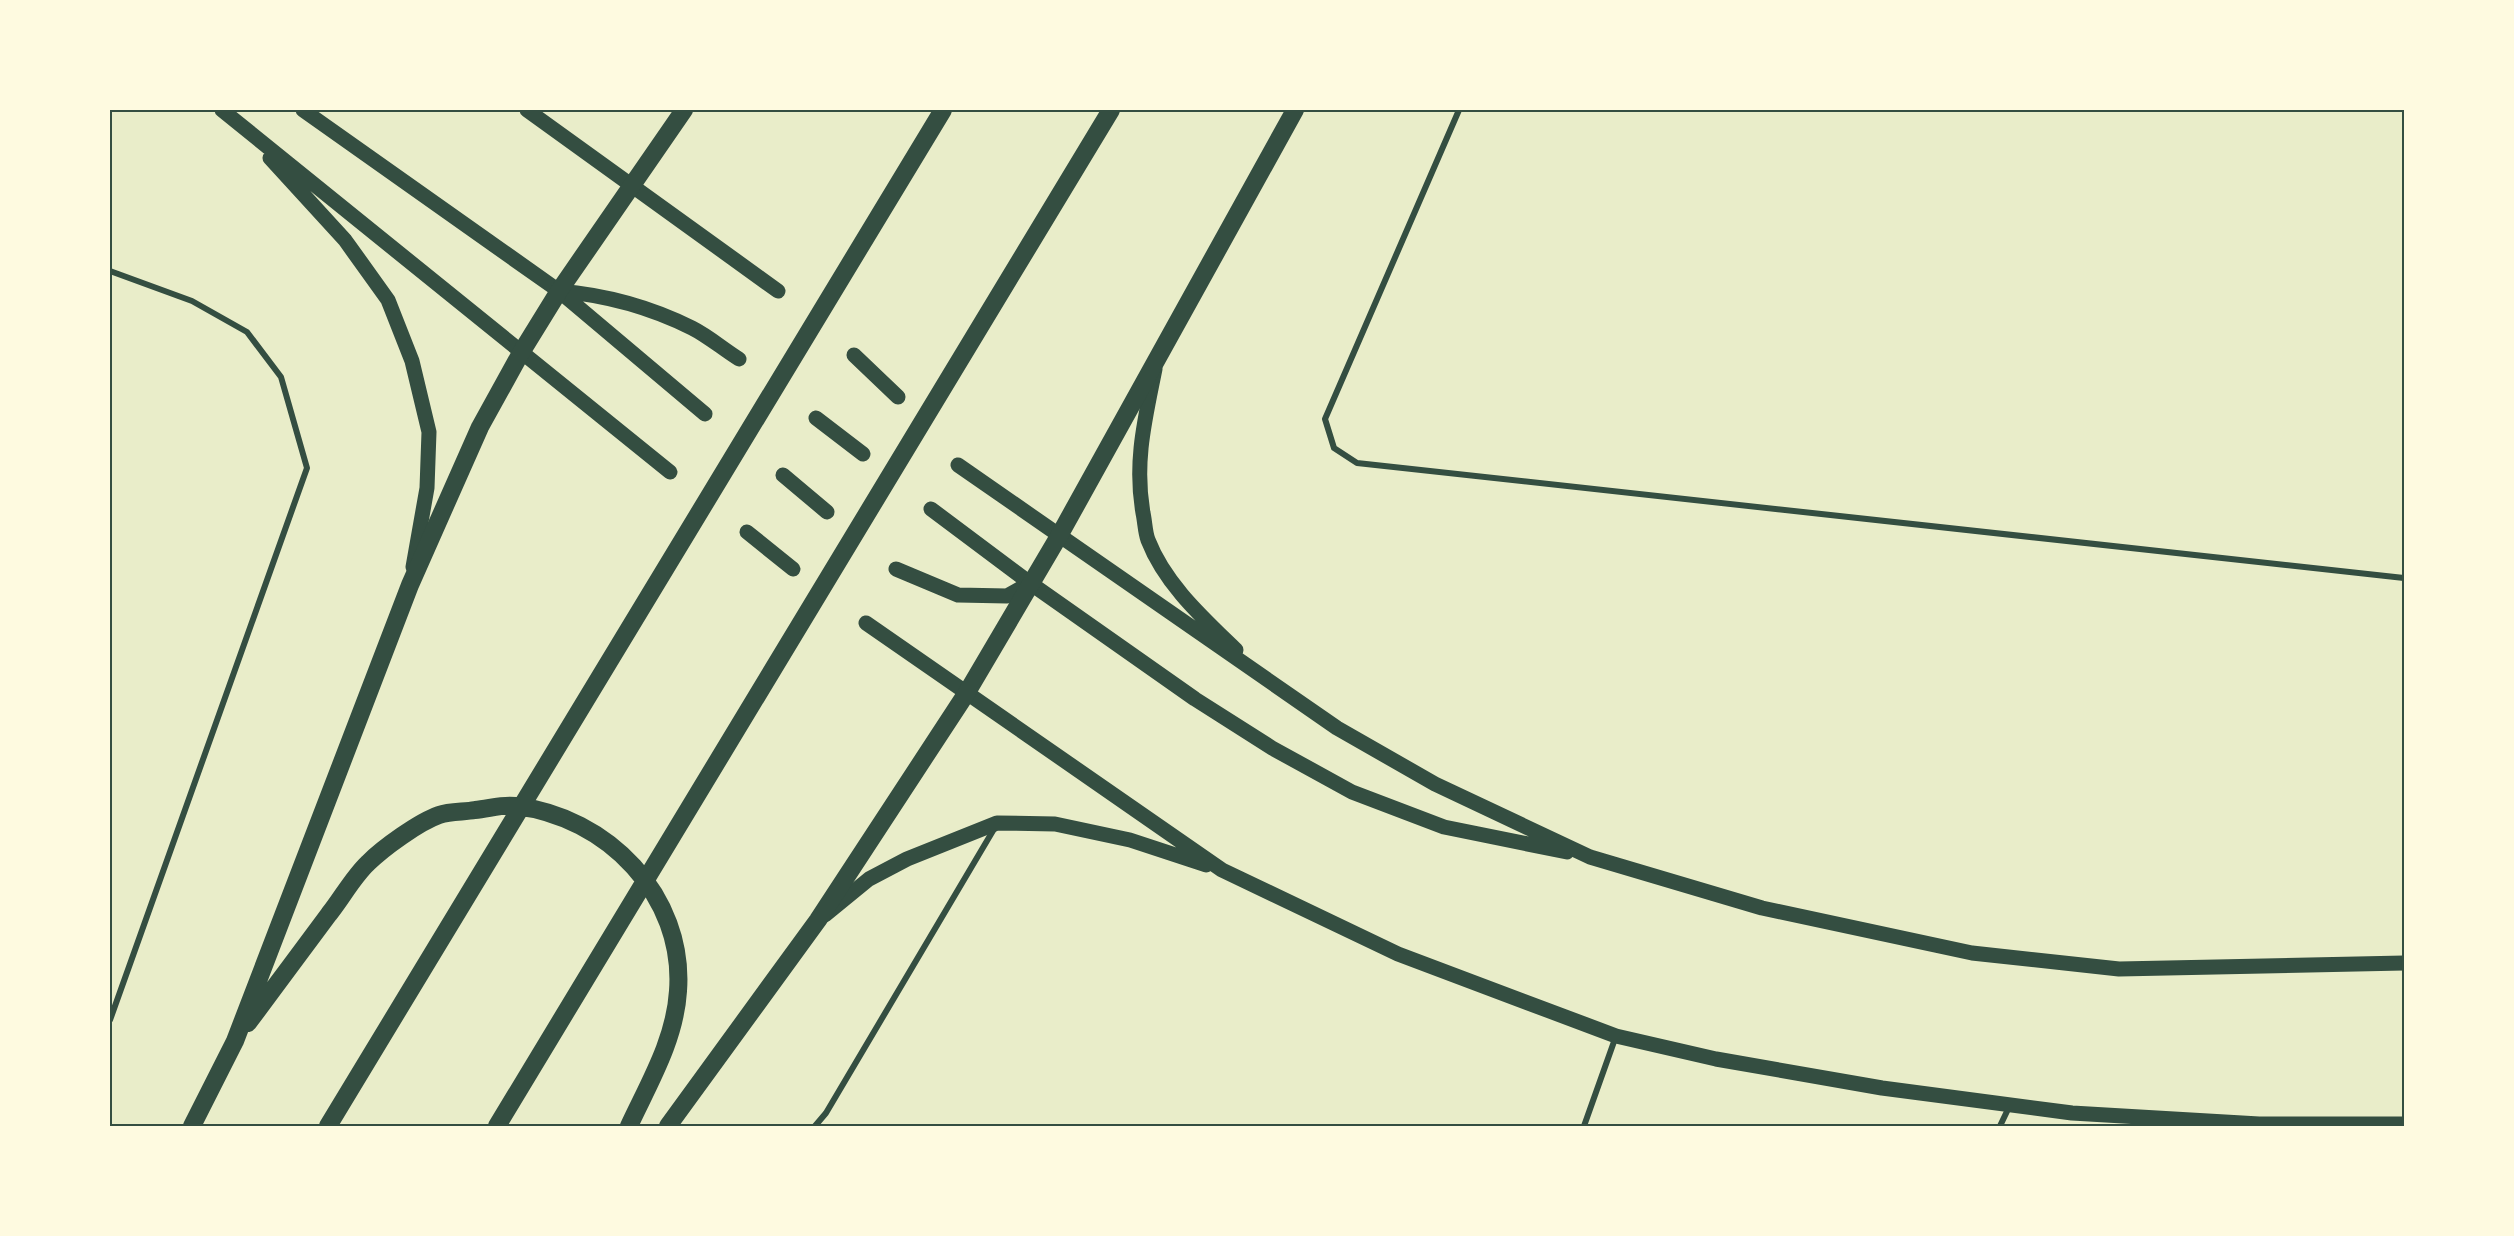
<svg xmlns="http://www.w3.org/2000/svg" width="2514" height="1236" viewBox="0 0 2514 1236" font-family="'IBM Plex Sans',sans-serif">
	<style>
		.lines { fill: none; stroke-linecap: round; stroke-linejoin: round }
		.minor { stroke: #344e41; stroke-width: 6 }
		.primary { stroke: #344e41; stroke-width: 15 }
		.motorway { stroke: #344e41; stroke-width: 18 }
		.neatline { fill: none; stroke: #344e41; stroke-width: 2 }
	</style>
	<rect width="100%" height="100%" fill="#e9edc9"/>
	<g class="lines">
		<path class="minor" d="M 1459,110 L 1325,419 L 1334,448 L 1357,463 L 2404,578
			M 110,271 L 192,301 L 247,332 L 281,377 L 307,468 L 110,1020
			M 815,1126 L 826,1113 L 994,829
			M 1584,1126 L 1616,1036
			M 2000,1126 L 2010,1105"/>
		<path class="primary" d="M 222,110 L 670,472
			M 303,110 L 559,291 L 705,414
			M 527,110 L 778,291
			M 270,158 L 345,240 L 388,300 L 412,361 L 429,432 L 427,488 L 413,567
			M 559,291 C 606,295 650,307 692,328 C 708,336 723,349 739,359
			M 854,355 L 898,397
			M 1155,369 C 1145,419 1134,462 1143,513 C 1145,522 1145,532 1148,540 C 1165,584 1203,618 1236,650
			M 816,418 L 863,454
			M 958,465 L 1337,728 L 1435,784 L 1590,857 L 1762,908 L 1972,953 L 2119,969 L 2404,963
			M 783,475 L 827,512
			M 931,509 L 1030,583 L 1195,699 L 1272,748 L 1352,792 L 1444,827 L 1567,852
			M 747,532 L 793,569
			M 896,569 L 958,595 L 1007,596 L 1030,583
			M 866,623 L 1222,870 L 1398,954 L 1616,1036 L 1716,1059 L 1882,1088 L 2072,1113 L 2259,1124 L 2404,1124
			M 825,915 L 869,879 L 907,859 L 997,823 L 1055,824 L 1130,840 L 1206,865"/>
		<path class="motorway" d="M 248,1023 C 275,987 302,950 329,914 C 342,898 353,877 368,863 C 383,848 419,822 439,815 C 450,811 464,812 475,810 C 488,809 503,804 515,806 C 607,816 685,896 678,991 C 675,1040 649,1083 629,1126
			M 192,1126 L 235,1041 L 410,585 L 480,427 L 522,351 L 559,291 L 684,110
			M 328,1126 L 943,110
			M 497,1126 L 1111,110
			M 668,1126 L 818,920 L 966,694 L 1059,536 L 1295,110"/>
	</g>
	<rect width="2514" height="1236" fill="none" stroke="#fefae0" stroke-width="222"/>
	<rect x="111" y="111" width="2292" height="1014" class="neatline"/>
</svg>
